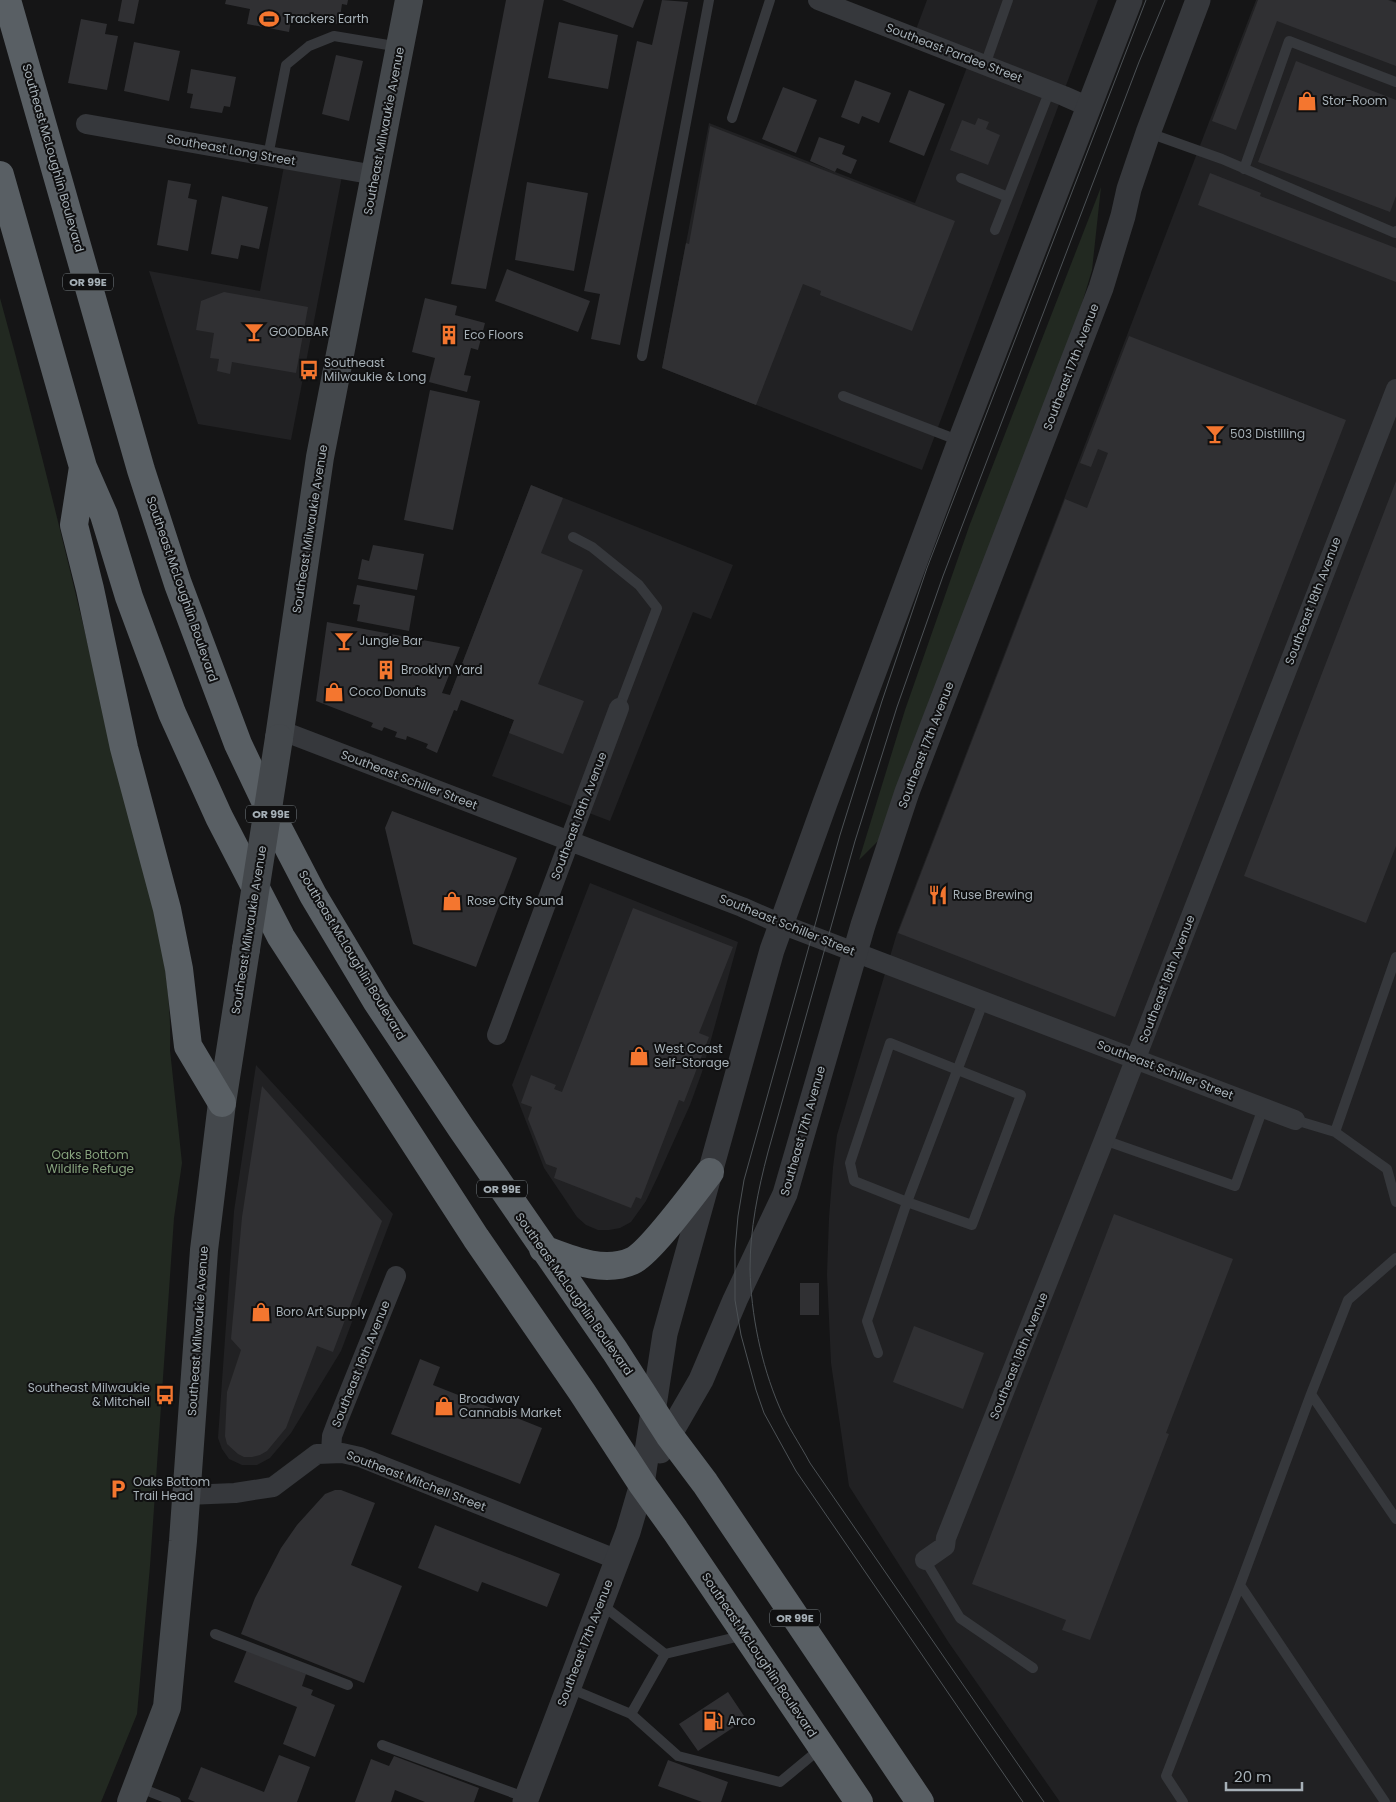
<svg xmlns="http://www.w3.org/2000/svg" width="1396" height="1802" viewBox="0 0 1396 1802" font-family="Poppins,sans-serif">
	<style>
		.built { fill: #212123 }
		.green { fill: #222921 }
		.building { fill: #303033 }
		.lines { fill: none; stroke-linecap: round; stroke-linejoin: round }
		.service { stroke: #36383c; stroke-width: 10 }
		.minor { stroke: #36383c; stroke-width: 20 }
		.tertiary { stroke: #36383c; stroke-width: 25 }
		.secondary { stroke: #44484c; stroke-width: 28 }
		.trunk { stroke: #595f64; stroke-width: 28 }
		.tram { stroke: #4c5155; stroke-width: 1 }
		.secondary-bridge { stroke: #44484c; stroke-width: 28 }
		.labels { text-anchor: middle; stroke-width: 4; stroke-linejoin: round; paint-order: stroke }
		.shield { fill: #101011; stroke: #798085; stroke-width: 1 }
		.shield-label { font-size: 11px; font-weight: bold; fill: #a6b0b7 }
		.poi-label { font-size: 12px; fill: #a6b0b7; stroke: #101011; text-anchor: start }
		.street-label { font-size: 12px; fill: #a6b0b7; stroke: #101011 }
		.park-label { font-size: 12px; fill: #86a27d; stroke: #101011 }
	</style>
	<rect width="100%" height="100%" fill="#151516"/>
	<path class="built" d="M 927,0 L 1098,0 L 922,470 L 662,368 L 709,123 L 915,203 L 969,62 L 912,40 Z
		M 1256,0 L 1391,0 L 1396,2 L 1396,1802 L 1060,1802 L 949,1643 L 849,1486 L 831,1363 L 827,1275 L 829,1218 L 833,1167 L 837,1135 L 897,933 Z
		M 285,161 L 343,171 L 291,440 L 198,424 L 149,271 L 260,291 Z
		M 531,485 L 733,565 L 711,619 L 693,612 L 610,821 L 492,776 L 514,720 L 450,695 Z
		M 590,883 L 738,942 L 702,1072 L 690,1105 L 658,1176 L 646,1201 L 631,1222 L 620,1228 L 609,1230 L 598,1230 L 586,1225 L 577,1217 L 544,1168 L 512,1085 Z
		M 256,1065 L 393,1214 L 341,1351 L 291,1433 L 270,1458 L 257,1465 L 242,1465 L 229,1459 L 222,1449 L 218,1438 L 234,1211 Z"/>
	<path class="green" d="M 1101,187 L 1092,270 L 1066,357 L 879,840 L 859,860 L 905,710 L 970,524 Z
		M 0,298 C 42,450 78,604 115,757 C 139,853 173,950 170,1050 L 182,1163 L 174,1218 L 150,1566 L 137,1714 L 101,1802 L 0,1802 Z"/>
	<path class="building" d="M 122,0 L 139,0 L 134,24 L 118,21 Z
		M 226,0 L 348,0 L 347,5 L 342,4 L 339,24 L 292,15 L 289,32 L 247,24 L 250,9 L 225,4 Z
		M 506,0 L 544,0 L 486,289 L 451,284 Z
		M 562,0 L 644,0 L 633,28 Z
		M 662,0 L 688,2 L 620,345 L 591,339 L 600,294 L 584,291 L 637,41 L 652,45 Z
		M 1258,0 L 1388,0 L 1396,3 L 1396,66 L 1277,21 L 1236,130 L 1212,121 Z
		M 81,19 L 107,24 L 105,34 L 118,36 L 107,90 L 68,83 Z
		M 559,22 L 618,35 L 608,89 L 548,78 Z
		M 134,42 L 180,51 L 169,101 L 124,91 Z
		M 336,55 L 363,61 L 349,121 L 322,114 Z
		M 1296,61 L 1396,100 L 1396,196 L 1390,212 L 1258,162 Z
		M 191,69 L 236,77 L 230,107 L 224,106 L 222,113 L 190,108 L 193,94 L 187,93 Z
		M 855,80 L 891,93 L 879,123 L 862,116 L 859,124 L 841,117 Z
		M 783,87 L 817,100 L 796,153 L 762,139 Z
		M 909,90 L 945,104 L 924,156 L 889,142 Z
		M 978,118 L 989,122 L 986,129 L 1000,135 L 988,165 L 950,150 L 962,120 L 975,125 Z
		M 710,126 L 955,221 L 912,331 L 820,295 L 821,291 L 803,284 L 756,405 L 662,368 L 686,243 L 689,244 Z
		M 819,137 L 845,146 L 842,154 L 857,160 L 851,174 L 837,168 L 835,172 L 810,161 Z
		M 1210,173 L 1261,193 L 1260,196 L 1396,248 L 1396,282 L 1198,205 Z
		M 168,180 L 191,184 L 188,198 L 197,200 L 188,251 L 157,245 Z
		M 527,182 L 588,193 L 574,271 L 515,260 Z
		M 222,196 L 268,207 L 259,249 L 241,245 L 238,259 L 211,254 Z
		M 507,269 L 590,301 L 578,332 L 495,301 Z
		M 224,292 L 308,307 L 296,373 L 232,362 L 230,374 L 217,371 L 219,359 L 210,358 L 214,333 L 196,330 L 201,301 Z
		M 425,298 L 457,306 L 455,315 L 485,323 L 478,350 L 471,348 L 464,375 L 471,376 L 467,392 L 429,382 L 435,358 L 412,352 Z
		M 1129,336 L 1346,420 L 1115,1017 L 898,933 L 1065,499 L 1087,508 L 1108,453 L 1098,449 L 1091,467 L 1080,463 Z
		M 430,390 L 480,401 L 453,530 L 404,520 Z
		M 1396,481 L 1396,846 L 1366,923 L 1244,876 Z
		M 531,485 L 563,498 L 541,553 L 583,570 L 538,684 L 584,701 L 563,754 L 509,733 L 514,720 L 461,700 L 457,711 L 454,710 L 437,753 L 426,748 L 428,744 L 407,736 L 406,740 L 395,737 L 397,732 L 384,727 L 382,731 L 371,727 L 373,723 L 316,701 L 327,622 L 460,647 L 442,693 L 450,695 Z
		M 373,545 L 424,554 L 417,590 L 358,579 L 362,559 L 369,561 Z
		M 357,585 L 415,596 L 409,631 L 357,621 L 360,605 L 353,604 Z
		M 392,811 L 517,858 L 476,967 L 413,944 L 385,828 Z
		M 633,908 L 733,947 L 699,1033 L 709,1037 L 684,1102 L 679,1100 L 641,1199 L 636,1197 L 631,1208 L 554,1178 L 557,1168 L 546,1164 L 528,1119 L 532,1107 L 521,1103 L 531,1075 L 556,1085 L 554,1089 L 562,1092 Z
		M 262,1086 L 382,1221 L 333,1352 L 317,1346 L 286,1428 L 267,1451 L 260,1455 L 252,1457 L 244,1457 L 238,1454 L 227,1444 L 225,1436 L 227,1392 L 241,1350 L 231,1339 L 242,1217 Z
		M 1114,1214 L 1233,1259 L 1166,1433 L 1169,1434 L 1090,1640 L 1062,1630 L 1066,1620 L 972,1584 Z
		M 800,1283 L 819,1283 L 819,1315 L 800,1315 Z
		M 914,1326 L 984,1353 L 963,1409 L 893,1382 Z
		M 420,1359 L 440,1367 L 433,1385 L 542,1428 L 520,1484 L 391,1434 Z
		M 335,1490 L 341,1490 L 375,1503 L 351,1565 L 402,1586 L 364,1683 L 241,1634 L 255,1598 L 281,1548 L 297,1525 L 325,1494 Z
		M 435,1525 L 560,1574 L 547,1607 L 482,1582 L 478,1592 L 418,1568 Z
		M 247,1650 L 306,1674 L 302,1686 L 313,1690 L 311,1695 L 335,1705 L 315,1757 L 283,1744 L 297,1707 L 234,1682 Z
		M 728,1692 L 746,1719 L 698,1751 L 679,1724 Z
		M 279,1755 L 310,1767 L 297,1802 L 195,1802 L 188,1799 L 201,1767 L 264,1792 Z
		M 394,1756 L 479,1788 L 474,1802 L 425,1802 L 395,1790 L 391,1802 L 355,1802 L 371,1759 L 389,1766 Z
		M 668,1760 L 728,1782 L 721,1802 L 702,1802 L 658,1786 Z"/>
	<g class="lines">
		<path class="service" d="M 985,65 L 1008,0
			M 732,118 L 770,0
			M 1149,133 L 1222,159 L 1395,233 L 1396,231
			M 268,156 L 286,65 L 309,46 L 334,36 L 400,47
			M 1244,169 L 1289,41 L 1396,82
			M 961,178 L 1008,197
			M 995,230 L 1050,90
			M 642,356 L 709,0
			M 843,396 L 960,441
			M 573,537 L 592,547 L 639,585 L 657,608 L 619,708
			M 890,1043 L 1021,1095 L 972,1225 L 907,1202 L 854,1181 L 850,1163 Z
			M 1295,1120 L 1335,1132 L 1387,1169 L 1396,1202
			M 1335,1132 L 1396,957
			M 1104,1140 L 1235,1186 L 1263,1108
			M 1396,1258 L 1348,1300 L 1311,1394 L 1396,1519
			M 878,1353 L 867,1321 L 907,1202 L 984,1000
			M 925,1560 L 960,1618 L 1033,1668
			M 1240,1585 L 1385,1802
			M 601,1604 L 665,1654 L 745,1635
			M 215,1634 L 348,1685
			M 569,1688 L 631,1714 L 665,1654
			M 631,1714 L 678,1756 L 780,1782 L 821,1748
			M 382,1745 L 527,1798
			M 138,1787 L 176,1802
			M 1183,1802 L 1166,1776 L 1240,1585 L 1311,1394"/>
		<path class="minor" d="M 818,0 L 1064,96 L 1089,107
			M 86,124 L 375,175
			M 280,730 L 742,907 L 781,924 L 1295,1120
			M 497,1035 L 619,708
			M 331,1452 L 332,1436 L 338,1420 L 396,1276
			M 187,1495 L 235,1493 L 273,1487 L 317,1454 L 342,1453 L 360,1457 L 618,1560
			M 925,1560 L 945,1546 L 946,1538 L 1104,1140 L 1396,389"/>
		<path class="tertiary" d="M 660,1451 L 701,1380 L 735,1300 L 785,1194 L 863,925 L 907,792 L 1101,288 L 1123,216 L 1129,189 L 1148,133 L 1198,0
			M 525,1802 L 628,1532 L 642,1484 L 665,1334 L 772,950 L 825,803 L 960,441 L 1130,0"/>
		<path class="secondary" d="M 279,738 L 320,457 L 409,0
			M 131,1802 L 167,1707 L 183,1541 L 204,1250 L 222,1103 L 246,949"/>
		<path class="trunk" d="M 7,0 L 141,470 L 178,584 L 238,744 L 275,822 L 313,895 L 377,1002 L 461,1128 L 615,1351 L 669,1435 L 705,1483 L 920,1802
			M 0,175 L 83,467 L 104,515 L 129,597 L 172,713 L 219,817 L 281,937 L 476,1238 L 582,1392 L 642,1484 L 675,1530 L 859,1802
			M 83,467 L 74,525 L 90,589 L 124,748 L 167,909 L 179,969 L 188,1046 L 222,1103
			M 543,1249 C 570,1259 603,1274 632,1261 C 650,1253 695,1191 710,1172"/>
		<path class="tram" d="M 1023,1802 L 796,1471 L 764,1413 L 756,1390 L 741,1335 L 735,1300 L 735,1250 L 738,1216 L 744,1180 L 840,835 L 882,701 L 927,568 L 1146,0
			M 1044,1802 L 810,1463 C 800,1444 787,1426 779,1406 C 761,1364 751,1314 750,1269 C 750,1229 758,1190 768,1152 L 855,841 L 897,707 L 943,576 L 1139,62 L 1165,0"/>
		<path class="secondary-bridge" d="M 246,949 L 279,738"/>
	</g>
	<defs>
		<symbol id="stadium-bare" viewBox="-9 -9 18 18"><path d="M0-5a6.5 5 0 1 0 0 10a6.5 5 0 1 0 0-10ZM-3.5-1.8h7v3.6h-7Z" fill="#f4762f" stroke="#101011" stroke-width="2.5" paint-order="stroke"/></symbol>
		<symbol id="shop-bare" viewBox="-9 -9 18 18"><path d="M-5-2.5h2.3a2.7 3.5 0 0 1 5.4 0H5L5.5 6h-11ZM-1.5-2.5h3a1.5 2.3 0 0 0-3 0Z" fill="#f4762f" stroke="#101011" stroke-width="2.5" paint-order="stroke"/></symbol>
		<symbol id="bar-bare" viewBox="-9 -9 18 18"><path d="M-6-5H6L.8 .8V4.5H3.5V6h-7V4.5H-.8V.8Z" fill="#f4762f" stroke="#101011" stroke-width="2.5" paint-order="stroke"/></symbol>
		<symbol id="building-bare" viewBox="-9 -9 18 18"><path d="M-4-6H4V6H1V3H-1V6H-4ZM-2.5-4.3h1.7v1.8h-1.7ZM.8-4.3h1.7v1.8H.8ZM-2.5-1h1.7V.8h-1.7ZM.8-1h1.7V.8H.8Z" fill="#f4762f" stroke="#101011" stroke-width="2.5" paint-order="stroke"/></symbol>
		<symbol id="bus-bare" viewBox="-9 -9 18 18"><path d="M-5-6H5V4H4V6H2V4H-2V6H-4V4H-5ZM-3.5-4V0h7V-4ZM-3.5 1.2v1.5H-2V1.2ZM2 1.2v1.5H3.5V1.2Z" fill="#f4762f" stroke="#101011" stroke-width="2.5" paint-order="stroke"/></symbol>
		<symbol id="restaurant-bare" viewBox="-9 -9 18 18"><path d="M-5-6h1v4h1v-4h1v4h1v-4h1v5L-1.5 .5V6h-2V.5L-5-1ZM5-6V6H3V1.5H1.5Q1.5-4 5-6Z" fill="#f4762f" stroke="#101011" stroke-width="2.5" paint-order="stroke"/></symbol>
		<symbol id="parking-bare" viewBox="-9 -9 18 18"><path d="M-3.5-5.5H1a3.5 3.5 0 0 1 0 7H-1V5.5H-3.5ZM-1-3.4V-.6H.8a1.4 1.4 0 0 0 0-2.8Z" fill="#f4762f" stroke="#101011" stroke-width="2.5" paint-order="stroke"/></symbol>
		<symbol id="fuel-bare" viewBox="-9 -9 18 18"><path d="M-5.5-6h7V0h2V4h1.3V-2.5L3-4.5l.8-.8L6-3V5H2.5V1h-1V6h-7ZM-4.2-4.7v3.2H.2V-4.7Z" fill="#f4762f" stroke="#101011" stroke-width="2.5" paint-order="stroke"/></symbol>
	</defs>
	<g fill-rule="evenodd">
		<use href="#stadium-bare" x="255" y="5" width="28" height="28"/>
		<use href="#shop-bare" x="1293" y="87" width="28" height="28"/>
		<use href="#bar-bare" x="240" y="318" width="28" height="28"/>
		<use href="#building-bare" x="435" y="321" width="28" height="28"/>
		<use href="#bus-bare" x="295" y="356" width="28" height="28"/>
		<use href="#bar-bare" x="1201" y="420" width="28" height="28"/>
		<use href="#bar-bare" x="330" y="627" width="28" height="28"/>
		<use href="#building-bare" x="372" y="656" width="28" height="28"/>
		<use href="#shop-bare" x="320" y="678" width="28" height="28"/>
		<use href="#restaurant-bare" x="924" y="881" width="28" height="28"/>
		<use href="#shop-bare" x="438" y="887" width="28" height="28"/>
		<use href="#shop-bare" x="625" y="1042" width="28" height="28"/>
		<use href="#shop-bare" x="247" y="1298" width="28" height="28"/>
		<use href="#bus-bare" x="151" y="1381" width="28" height="28"/>
		<use href="#shop-bare" x="430" y="1392" width="28" height="28"/>
		<use href="#parking-bare" x="104" y="1475" width="28" height="28"/>
		<use href="#fuel-bare" x="699" y="1707" width="28" height="28"/>
	</g>
	<g class="labels">
		<g class="shield">
			<rect x="63" y="273.5" width="50" height="17" rx="4"/>
			<rect x="246" y="805.5" width="50" height="17" rx="4"/>
			<rect x="477" y="1180.5" width="50" height="17" rx="4"/>
			<rect x="770" y="1609.5" width="50" height="17" rx="4"/>
		</g>
		<g class="shield-label">
			<text x="88" y="286">OR 99E</text>
			<text x="271" y="818">OR 99E</text>
			<text x="502" y="1193">OR 99E</text>
			<text x="795" y="1622">OR 99E</text>
		</g>
		<g class="poi-label">
			<text x="284" y="23">Trackers Earth</text>
			<text x="1322" y="105">Stor-Room</text>
			<text x="269" y="336">GOODBAR</text>
			<text x="464" y="339">Eco Floors</text>
			<text x="324" y="367">Southeast<tspan x="324" dy="14">Milwaukie &amp; Long</tspan></text>
			<text x="1230" y="438">503 Distilling</text>
			<text x="359" y="645">Jungle Bar</text>
			<text x="401" y="674">Brooklyn Yard</text>
			<text x="349" y="696">Coco Donuts</text>
			<text x="953" y="899">Ruse Brewing</text>
			<text x="467" y="905">Rose City Sound</text>
			<text x="654" y="1053">West Coast<tspan x="654" dy="14">Self-Storage</tspan></text>
			<text x="276" y="1316">Boro Art Supply</text>
			<text x="150" y="1392" text-anchor="end">Southeast Milwaukie<tspan x="150" dy="14">&amp; Mitchell</tspan></text>
			<text x="459" y="1403">Broadway<tspan x="459" dy="14">Cannabis Market</tspan></text>
			<text x="133" y="1486">Oaks Bottom<tspan x="133" dy="14">Trail Head</tspan></text>
			<text x="728" y="1725">Arco</text>
		</g>
		<g class="street-label">
			<text transform="translate(954 53) rotate(21)" y="4">Southeast Pardee Street</text>
			<text transform="translate(384 131) rotate(-79)" y="4">Southeast Milwaukie Avenue</text>
			<text transform="translate(231 150) rotate(10)" y="4">Southeast Long Street</text>
			<text transform="translate(53 158) rotate(74)" y="4">Southeast McLoughlin Boulevard</text>
			<text transform="translate(1071 367) rotate(-69)" y="4">Southeast 17th Avenue</text>
			<text transform="translate(310 529) rotate(-81)" y="4">Southeast Milwaukie Avenue</text>
			<text transform="translate(182 589) rotate(71)" y="4">Southeast McLoughlin Boulevard</text>
			<text transform="translate(1313 601) rotate(-69)" y="4">Southeast 18th Avenue</text>
			<text transform="translate(926 745) rotate(-69)" y="4">Southeast 17th Avenue</text>
			<text transform="translate(409 780) rotate(21)" y="4">Southeast Schiller Street</text>
			<text transform="translate(579 816) rotate(-69)" y="4">Southeast 16th Avenue</text>
			<text transform="translate(787 925) rotate(22)" y="4">Southeast Schiller Street</text>
			<text transform="translate(249 930) rotate(-81)" y="4">Southeast Milwaukie Avenue</text>
			<text transform="translate(352 955) rotate(59)" y="4">Southeast McLoughlin Boulevard</text>
			<text transform="translate(1167 979) rotate(-69)" y="4">Southeast 18th Avenue</text>
			<text transform="translate(1165 1070) rotate(21)" y="4">Southeast Schiller Street</text>
			<text transform="translate(803 1131) rotate(-74)" y="4">Southeast 17th Avenue</text>
			<text transform="translate(574 1294) rotate(55)" y="4">Southeast McLoughlin Boulevard</text>
			<text transform="translate(198 1331) rotate(-86)" y="4">Southeast Milwaukie Avenue</text>
			<text transform="translate(1019 1356) rotate(-68)" y="4">Southeast 18th Avenue</text>
			<text transform="translate(361 1364) rotate(-68)" y="4">Southeast 16th Avenue</text>
			<text transform="translate(416 1481) rotate(21)" y="4">Southeast Mitchell Street</text>
			<text transform="translate(585 1643) rotate(-69)" y="4">Southeast 17th Avenue</text>
			<text transform="translate(759 1655) rotate(56)" y="4">Southeast McLoughlin Boulevard</text>
		</g>
		<g class="park-label">
			<text x="90" y="1159">Oaks Bottom<tspan x="90" dy="14">Wildlife Refuge</tspan></text>
		</g>
	</g>
	<path d="M1226 1782v8h76v-8" fill="none" stroke="#a6b0b7" stroke-width="2.5"/>
	<text x="1234" y="1782" font-size="15" fill="#a6b0b7" stroke="#101011" stroke-width="4" paint-order="stroke">20 m</text>
</svg>
